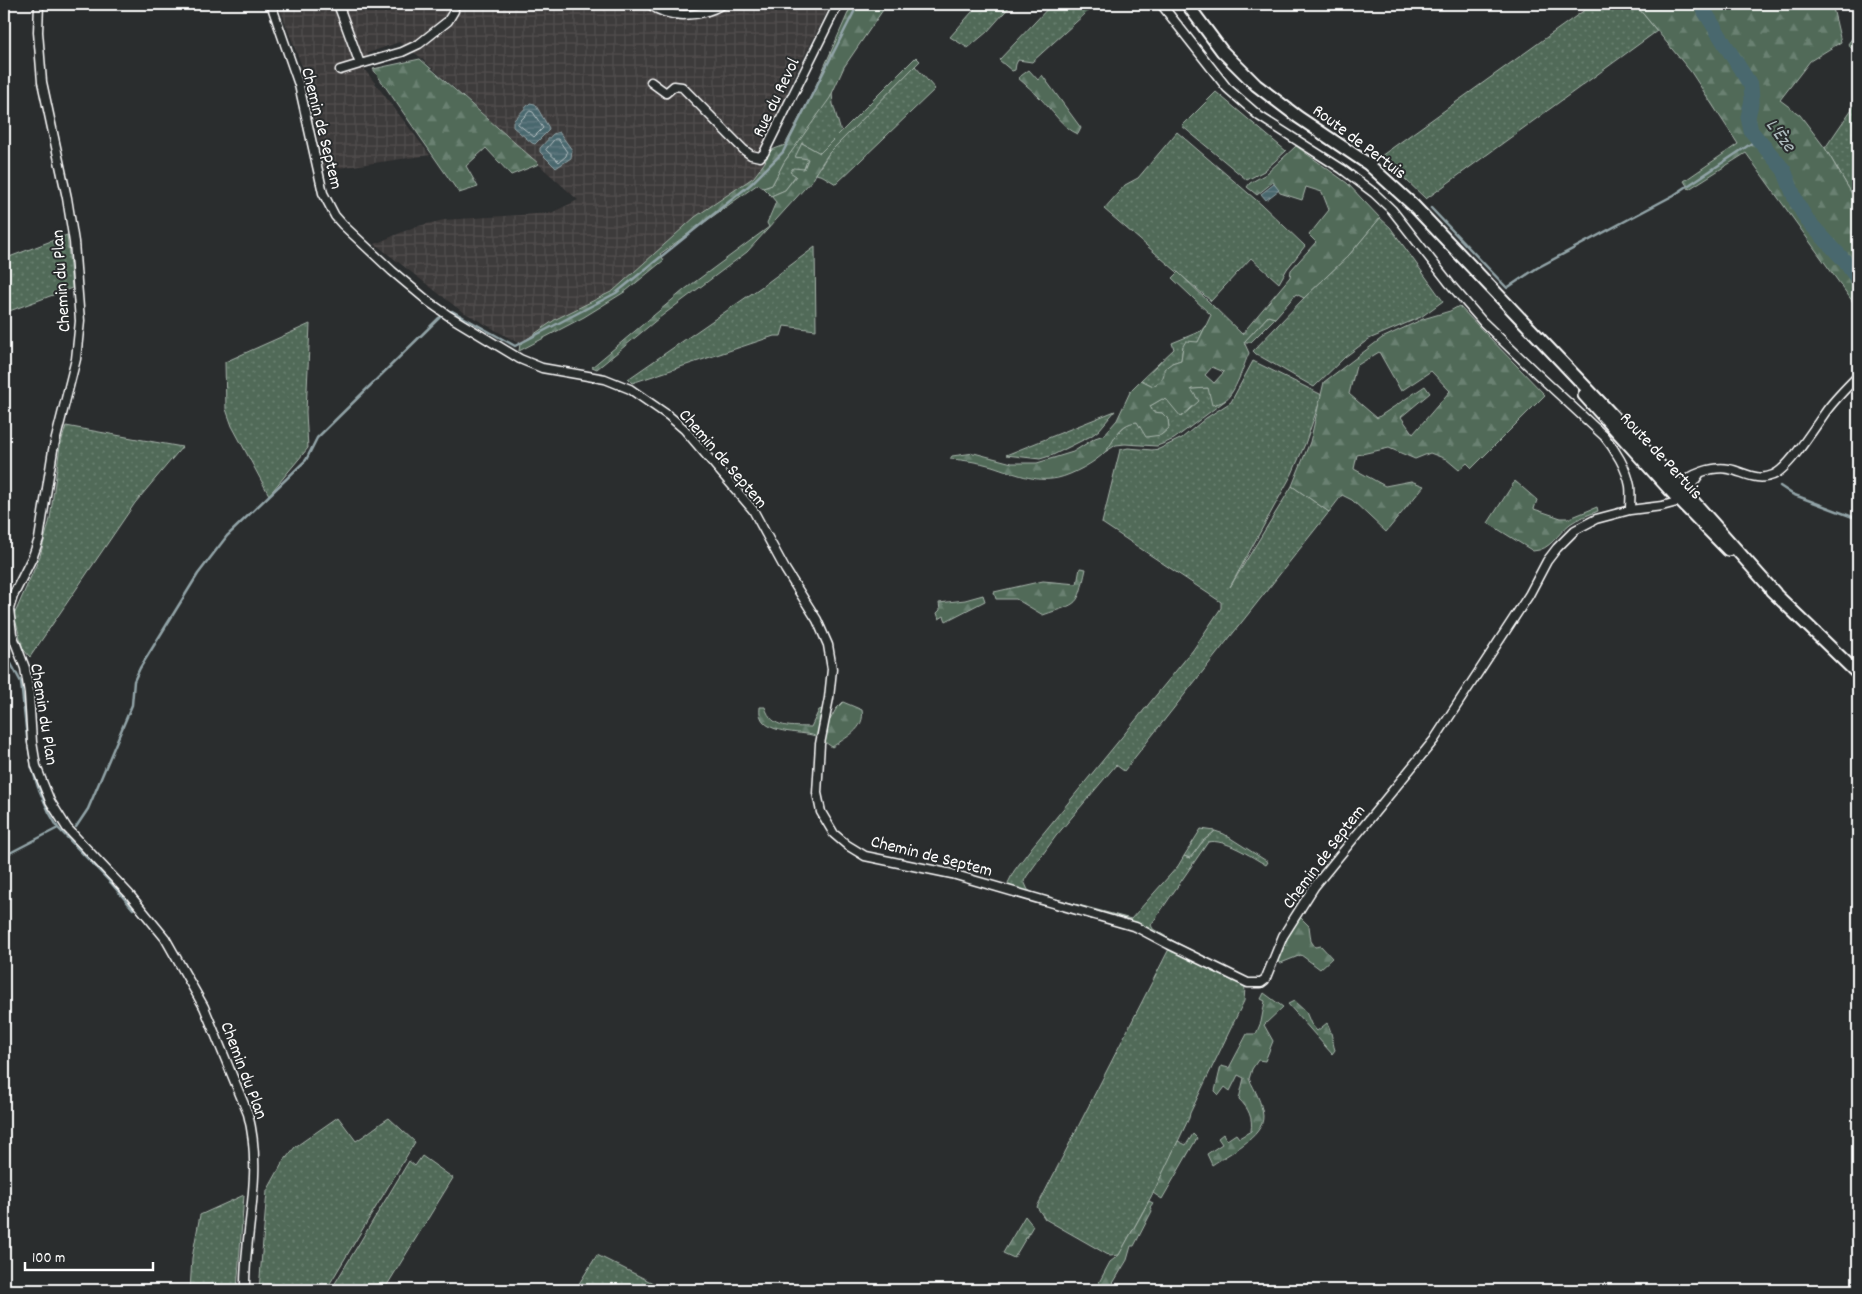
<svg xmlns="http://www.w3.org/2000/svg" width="1862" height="1294" viewBox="0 0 1862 1294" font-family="Dekko,sans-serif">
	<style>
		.industrial { fill: url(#industrial-grid) }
		.grass { fill: url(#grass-dots); stroke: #a8b5ac }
		.forest { fill: url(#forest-firs); stroke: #a8b5ac; fill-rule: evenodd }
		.water { fill: url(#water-rules); stroke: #92a4a8 }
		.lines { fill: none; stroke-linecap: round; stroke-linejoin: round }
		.shore { stroke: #b7c2c5; stroke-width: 1 }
		.stream { stroke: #92a4a8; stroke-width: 2.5 }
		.river { stroke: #4a676e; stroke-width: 15 }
		.minor-casing { stroke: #fff; stroke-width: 11 }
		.secondary-casing { stroke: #fff; stroke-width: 15 }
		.minor { stroke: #2a2d2e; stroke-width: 8 }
		.secondary { stroke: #2a2d2e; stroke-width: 11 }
		.labels { text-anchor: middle; stroke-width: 4; stroke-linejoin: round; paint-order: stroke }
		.street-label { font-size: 18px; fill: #fff; stroke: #2a2d2e }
		.water-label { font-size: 19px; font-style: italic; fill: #aebbbe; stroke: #2a2d2e }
	</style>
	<defs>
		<pattern id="industrial-grid" width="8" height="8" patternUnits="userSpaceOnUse" patternTransform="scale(1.25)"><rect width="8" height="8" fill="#3e3a3a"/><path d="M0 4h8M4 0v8" fill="none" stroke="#514e4e"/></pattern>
		<pattern id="grass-dots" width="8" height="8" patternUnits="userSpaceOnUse" patternTransform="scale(1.25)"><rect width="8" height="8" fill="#516b59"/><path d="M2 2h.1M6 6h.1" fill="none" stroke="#6b8172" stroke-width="1.8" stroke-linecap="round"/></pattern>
		<pattern id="forest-firs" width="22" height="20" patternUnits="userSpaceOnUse" patternTransform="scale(1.25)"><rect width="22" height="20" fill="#516b59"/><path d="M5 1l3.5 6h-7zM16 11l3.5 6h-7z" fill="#6b8172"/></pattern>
		<pattern id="water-rules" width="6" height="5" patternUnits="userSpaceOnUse" patternTransform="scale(1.25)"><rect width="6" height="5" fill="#4a676e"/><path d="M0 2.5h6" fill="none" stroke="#657e84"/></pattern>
	</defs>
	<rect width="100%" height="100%" fill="#2a2d2e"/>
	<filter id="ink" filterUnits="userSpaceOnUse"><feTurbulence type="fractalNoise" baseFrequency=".02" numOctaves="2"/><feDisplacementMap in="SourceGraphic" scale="10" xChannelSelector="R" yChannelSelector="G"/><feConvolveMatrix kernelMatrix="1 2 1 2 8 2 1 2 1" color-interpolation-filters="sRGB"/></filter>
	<g filter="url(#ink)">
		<path class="industrial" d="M 278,4 L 831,4 L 791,82 L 765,162 L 754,177 L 695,217 L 613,291 L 556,319 L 520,344 L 460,310 L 375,244 L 414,227 L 444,220 L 551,213 L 578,200 L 419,56 L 399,42 L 368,53 L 365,70 L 430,155 L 324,170 L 306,77 Z"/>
		<path class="grass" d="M 979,4 L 1012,4 L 987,32 L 968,48 L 950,37 Z
			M 1052,4 L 1096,4 L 1032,62 L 1018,60 L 1016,64 L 1015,70 L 1012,71 L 999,60 Z
			M 1593,4 L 1635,4 L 1657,31 L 1426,199 L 1381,156 Z
			M 915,66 L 935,89 L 836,184 L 823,176 L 816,174 L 829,153 Z
			M 1216,92 L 1286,151 L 1264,171 L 1247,180 L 1182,126 Z
			M 832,93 L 833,104 L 841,132 L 820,153 L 802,143 L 796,157 L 808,158 L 804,169 L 796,175 L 785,190 L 771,196 L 763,188 L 772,185 L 784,162 Z
			M 1858,100 L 1858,204 L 1825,148 Z
			M 1177,132 L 1262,205 L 1305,246 L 1287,269 L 1279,283 L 1251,258 L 1211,301 L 1104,209 L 1125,185 L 1138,178 Z
			M 1380,218 L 1390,227 L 1443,301 L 1421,317 L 1369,339 L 1345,357 L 1314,387 L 1256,354 L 1253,351 L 1304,298 L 1349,255 Z
			M 67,235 L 72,288 L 4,313 L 4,259 Z
			M 815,247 L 816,330 L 784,326 L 781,336 L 774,336 L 632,383 L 628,379 L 764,285 Z
			M 1268,316 L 1275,318 L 1251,342 L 1244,342 Z
			M 310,324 L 306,412 L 308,448 L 269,495 L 232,426 L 226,409 L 225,362 Z
			M 1206,325 L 1198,342 L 1183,346 L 1181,360 L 1172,363 L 1161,381 L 1153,386 L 1141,380 L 1174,349 L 1172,343 L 1201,331 Z
			M 1253,361 L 1322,395 L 1305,444 L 1292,474 L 1230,587 L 1292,486 L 1329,512 L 1124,771 L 1116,765 L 1056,836 L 1027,876 L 1024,881 L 1028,890 L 1034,893 L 1131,919 L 1178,866 L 1184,856 L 1190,858 L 1203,841 L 1215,831 L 1224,834 L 1268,862 L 1266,865 C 1252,857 1224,838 1208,842 L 1151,925 L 1153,929 L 1177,943 L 1251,980 L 1250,981 L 1162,938 L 1010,888 L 1008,883 L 1014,871 L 1032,847 L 1193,650 L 1221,608 L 1221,602 L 1102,523 L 1120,450 L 1128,448 L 1152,450 L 1159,449 L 1182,438 L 1206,418 L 1231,402 Z
			M 1208,388 L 1222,402 L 1226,400 L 1174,439 L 1165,443 L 1157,446 L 1125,444 L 1116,445 L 1105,452 C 1111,443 1123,421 1136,422 C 1143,423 1154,432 1161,435 L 1169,428 L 1168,419 L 1162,413 L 1153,412 L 1150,406 L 1162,399 L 1167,400 L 1190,389 Z
			M 1115,411 L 1099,430 L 1091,436 L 1053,455 L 1040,459 L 1006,455 Z
			M 66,426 L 182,447 L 135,503 L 30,657 L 23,649 L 14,615 L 40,556 L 50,519 L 60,446 Z
			M 1169,949 L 1245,987 L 1244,1001 L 1190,1113 L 1189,1118 L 1158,1184 L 1119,1255 L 1110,1256 L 1045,1219 L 1037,1207 Z
			M 338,1117 L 356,1141 C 368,1134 377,1125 389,1118 L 415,1142 L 326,1290 L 259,1290 L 267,1191 L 283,1162 L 295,1147 Z
			M 422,1156 L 453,1178 L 384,1290 L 331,1290 L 409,1161 L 415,1166 Z
			M 244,1195 L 237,1290 L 190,1290 L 192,1258 L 200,1215 Z
			M 597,1255 L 667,1290 L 575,1290 Z"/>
		<path class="forest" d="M 852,4 L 887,4 L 844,67 L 830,98 L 784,162 L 772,185 L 763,188 L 758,184 L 660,254 L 664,260 L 626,291 L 584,317 L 519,351 L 520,344 L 556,319 L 613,291 L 695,217 L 754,177 L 765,162 L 769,151 L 785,145 L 814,90 Z
			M 1635,4 L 1813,4 L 1833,8 L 1841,42 L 1810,61 L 1780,100 L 1800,115 L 1825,148 L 1858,204 L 1858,309 L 1746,153 L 1689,189 L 1684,181 L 1738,144 L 1691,72 Z
			M 1858,30 L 1858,50 L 1852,49 L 1848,44 Z
			M 916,57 L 920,61 L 829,153 L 818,169 L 814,178 L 747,252 L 659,318 L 597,369 L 592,367 L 684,290 L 769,227 L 767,223 L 776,202 L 771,196 L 785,190 L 796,176 L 790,172 L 793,168 L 804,169 L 808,159 L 795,157 L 802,143 L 820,153 Z
			M 420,59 L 523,150 L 539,164 L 511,175 L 486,148 L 466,166 L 478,187 L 459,193 L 373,69 Z
			M 1029,70 L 1038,80 L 1042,75 L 1081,128 L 1078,134 C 1063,128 1051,109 1040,98 C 1033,91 1026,85 1018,78 Z
			M 1296,146 L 1347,183 L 1380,218 L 1349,255 L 1304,298 L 1296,294 L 1275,318 L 1268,316 L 1244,342 L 1249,353 C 1243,366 1236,393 1224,401 C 1221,403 1216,404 1212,405 L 1208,388 L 1191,389 L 1199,401 L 1181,417 L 1167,400 L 1162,399 L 1150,406 L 1153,412 L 1162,413 L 1168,419 L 1169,428 L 1161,435 L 1146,437 L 1137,422 C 1117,424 1116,440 1105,452 C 1096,462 1072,475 1058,478 C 1034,483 1014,473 992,466 C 978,462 964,460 950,459 L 952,456 L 974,453 L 1012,463 L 1037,463 L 1073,452 L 1095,438 L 1104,435 L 1117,420 L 1131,390 L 1141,380 L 1153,386 C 1160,382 1165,378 1164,369 L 1172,363 L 1181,360 L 1183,346 L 1186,341 L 1198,342 L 1211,315 L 1172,278 L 1178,272 L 1242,334 L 1290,277 L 1291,270 L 1316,242 L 1309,235 L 1329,210 L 1322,192 L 1306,187 L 1302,200 L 1280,193 L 1273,182 L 1257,195 L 1247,187 L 1250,183 L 1266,174 ZM 1212,367 L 1224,372 L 1214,383 L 1205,375 Z
			M 1459,306 L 1545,395 L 1472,468 L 1467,463 L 1459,470 L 1446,459 L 1430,453 L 1415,459 L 1389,448 L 1357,455 L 1354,469 L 1385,486 L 1411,481 L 1424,486 L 1386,532 L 1352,500 L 1342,495 L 1329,512 L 1292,486 L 1310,442 L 1324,382 L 1382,338 L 1423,319 L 1450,311 ZM 1379,352 L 1401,391 L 1431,371 L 1450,391 L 1413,434 L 1401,417 L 1430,393 L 1425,386 L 1377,418 L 1349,394 L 1356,366 Z
			M 1515,481 L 1537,500 L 1534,509 L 1561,518 L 1570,518 L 1597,507 L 1598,511 C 1589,515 1578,518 1570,524 C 1557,534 1551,550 1533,551 L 1488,523 Z
			M 1080,568 L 1086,569 C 1077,608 1080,602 1043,615 L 1016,599 L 996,599 L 994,592 L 1043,581 L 1077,584 Z
			M 983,595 L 985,601 L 946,621 L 944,616 L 939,619 L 937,613 L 940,610 L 939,603 L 965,600 Z
			M 843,702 L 862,710 C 866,729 845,738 832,747 C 826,743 819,737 812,735 C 795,731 756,734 760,707 L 765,707 C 772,730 792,726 811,727 L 819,710 L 823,709 L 823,720 L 830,720 L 836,709 Z
			M 1201,829 L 1215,831 L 1203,841 L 1190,858 L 1184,856 Z
			M 1299,916 L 1309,926 L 1311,941 L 1315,947 L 1321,946 L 1332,958 L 1320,969 L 1301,955 L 1281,963 L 1276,960 L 1288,934 Z
			M 1264,993 L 1283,1007 L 1264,1025 L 1273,1041 L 1265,1061 L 1258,1060 L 1252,1069 L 1249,1079 C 1255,1090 1262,1103 1263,1116 C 1264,1137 1228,1154 1212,1165 L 1207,1154 L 1222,1144 L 1218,1138 L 1223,1134 L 1227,1140 L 1236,1134 L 1239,1138 L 1251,1131 C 1253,1118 1249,1109 1239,1099 L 1244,1078 L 1238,1075 L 1230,1091 L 1225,1087 L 1219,1095 L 1215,1091 L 1221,1066 L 1229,1068 L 1247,1034 L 1256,1034 L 1261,1022 L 1265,1001 L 1261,999 Z
			M 1294,1001 L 1306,1012 L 1311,1024 L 1317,1031 L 1327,1023 C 1332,1031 1332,1041 1335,1050 L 1332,1054 L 1288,1004 Z
			M 1193,1134 L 1197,1138 L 1162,1199 L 1153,1193 L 1178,1141 L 1186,1145 Z
			M 1149,1201 L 1153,1203 L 1150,1207 L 1152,1211 L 1134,1246 L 1131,1246 L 1127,1260 L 1109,1290 L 1095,1290 L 1110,1262 L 1119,1255 Z
			M 1025,1216 L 1033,1226 L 1014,1258 L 1003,1253 Z"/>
		<path class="water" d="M 530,103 L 535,104 L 549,128 L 548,131 L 535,144 L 532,143 L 513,127 L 513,121 Z
			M 559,132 L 572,150 L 571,158 L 556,168 L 540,152 L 540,148 L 553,134 Z
			M 1274,184 L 1279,190 L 1266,200 L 1261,194 Z"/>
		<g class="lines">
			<path class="shore" d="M 530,111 L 533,112 L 543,128 L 534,137 L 518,124 Z
				M 555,139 L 558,139 L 567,152 L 566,156 L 559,162 L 546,150 Z"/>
			<path class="stream" d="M 1431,208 L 1507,288 L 1537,268 L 1674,195 L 1758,139
				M 1780,486 L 1792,494 L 1858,519
				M 9,660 L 21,682 L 27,737 L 32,768 L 38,787 L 49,812 L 58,828 L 112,884 L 133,909
				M 76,827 L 88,809 L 132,705 L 134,681 L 140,668 L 198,574 L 227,536 L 306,460 L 317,438 L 439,318 L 452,311 L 515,346 L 616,293 L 751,184 L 783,152 L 858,4
				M 4,856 L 58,828"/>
			<path class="river" d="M 1700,4 L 1751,86 L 1752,100 L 1748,117 L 1751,131 L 1784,170 L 1796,201 L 1807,220 L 1844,260 L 1858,280"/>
			<defs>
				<path id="minor" d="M 39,4 L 38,32 L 42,82 L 67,198 L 74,242 L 80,321 L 76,359 L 53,450 L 39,539 L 33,556 L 13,596 L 9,609 L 12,634 L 25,668 L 29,693 L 32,742 L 36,766 L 50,801 L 67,828 L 129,894 L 165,938 L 204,1007 L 248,1114 C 264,1175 244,1230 245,1290
					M 271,4 L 299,85 L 323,193 L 335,216 L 343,225 L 392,271 L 429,302 L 449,316 L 520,359 L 542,368 L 605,379 L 630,389 L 669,416 L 684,429 L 753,510 L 785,569 L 817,620 L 828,645 L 832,669 L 829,698 L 820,744 L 817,793 L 821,812 L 834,834 L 847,845 L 865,856 L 952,874 L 1136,927 L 1168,944 L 1248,983 L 1261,983 L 1265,980 L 1283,936 L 1314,887 L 1434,740 L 1529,595 L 1547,561 L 1557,548 L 1575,530 L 1596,519 L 1630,510 L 1662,506 L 1677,502 L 1686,493 L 1700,473
					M 338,4 L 360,64 L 402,52 L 419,44 L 448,21 L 454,11 L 453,4
					M 649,4 C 670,20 701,17 723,4
					M 1161,4 L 1227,88 L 1259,116 L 1342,169 L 1374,193 L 1392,210 L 1450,284 L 1483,322 L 1534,371 L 1604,436 C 1615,449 1627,469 1630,486 C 1631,494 1630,502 1630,510
					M 340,70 L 360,64
					M 651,82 L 666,93 L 674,86 L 682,87 L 744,150 L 751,155 L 760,157 L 764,153 L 838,4
					M 1679,490 L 1679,486 C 1690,474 1713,466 1729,469 C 1744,472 1757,482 1773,475 C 1789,469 1816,425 1827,410 C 1836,398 1847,387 1858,376"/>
				<path id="secondary" d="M 1187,4 L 1222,51 L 1256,85 L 1298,117 L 1368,164 L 1413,205 L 1686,493 L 1775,593
					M 1584,395 L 1679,500 L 1728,550
					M 1771,590 L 1858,674"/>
			</defs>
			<use href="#minor" class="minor-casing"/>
			<use href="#secondary" class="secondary-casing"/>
			<use href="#minor" class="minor"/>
			<use href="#secondary" class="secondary"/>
		</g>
	</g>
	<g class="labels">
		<g class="street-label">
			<text transform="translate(775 97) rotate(-64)" y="6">Rue du Revol</text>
			<text transform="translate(323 128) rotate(76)" y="6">Chemin de Septem</text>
			<text transform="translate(1360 141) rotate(37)" y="6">Route de Pertuis</text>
			<text transform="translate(60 281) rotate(-94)" y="6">Chemin du Plan</text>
			<text transform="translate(1662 455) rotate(47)" y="6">Route de Pertuis</text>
			<text transform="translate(724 458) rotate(49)" y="6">Chemin de Septem</text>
			<text transform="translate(45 714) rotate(81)" y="6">Chemin du Plan</text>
			<text transform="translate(932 855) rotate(14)" y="6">Chemin de Septem</text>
			<text transform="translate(1323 856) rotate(-53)" y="6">Chemin de Septem</text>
			<text transform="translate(245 1070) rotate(69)" y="6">Chemin du Plan</text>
		</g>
		<g class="water-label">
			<text transform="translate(1782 134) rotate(53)" y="7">L'Èze</text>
		</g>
	</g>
	<rect width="1862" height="1294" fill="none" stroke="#2a2d2e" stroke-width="20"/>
	<rect x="10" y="10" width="1842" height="1274" fill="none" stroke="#fff" stroke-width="2" filter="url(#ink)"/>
	<path d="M25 1262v8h128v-8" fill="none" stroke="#ffffff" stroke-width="2.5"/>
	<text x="32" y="1262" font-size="15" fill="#ffffff" stroke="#2a2d2e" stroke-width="4" paint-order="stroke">100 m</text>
</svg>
